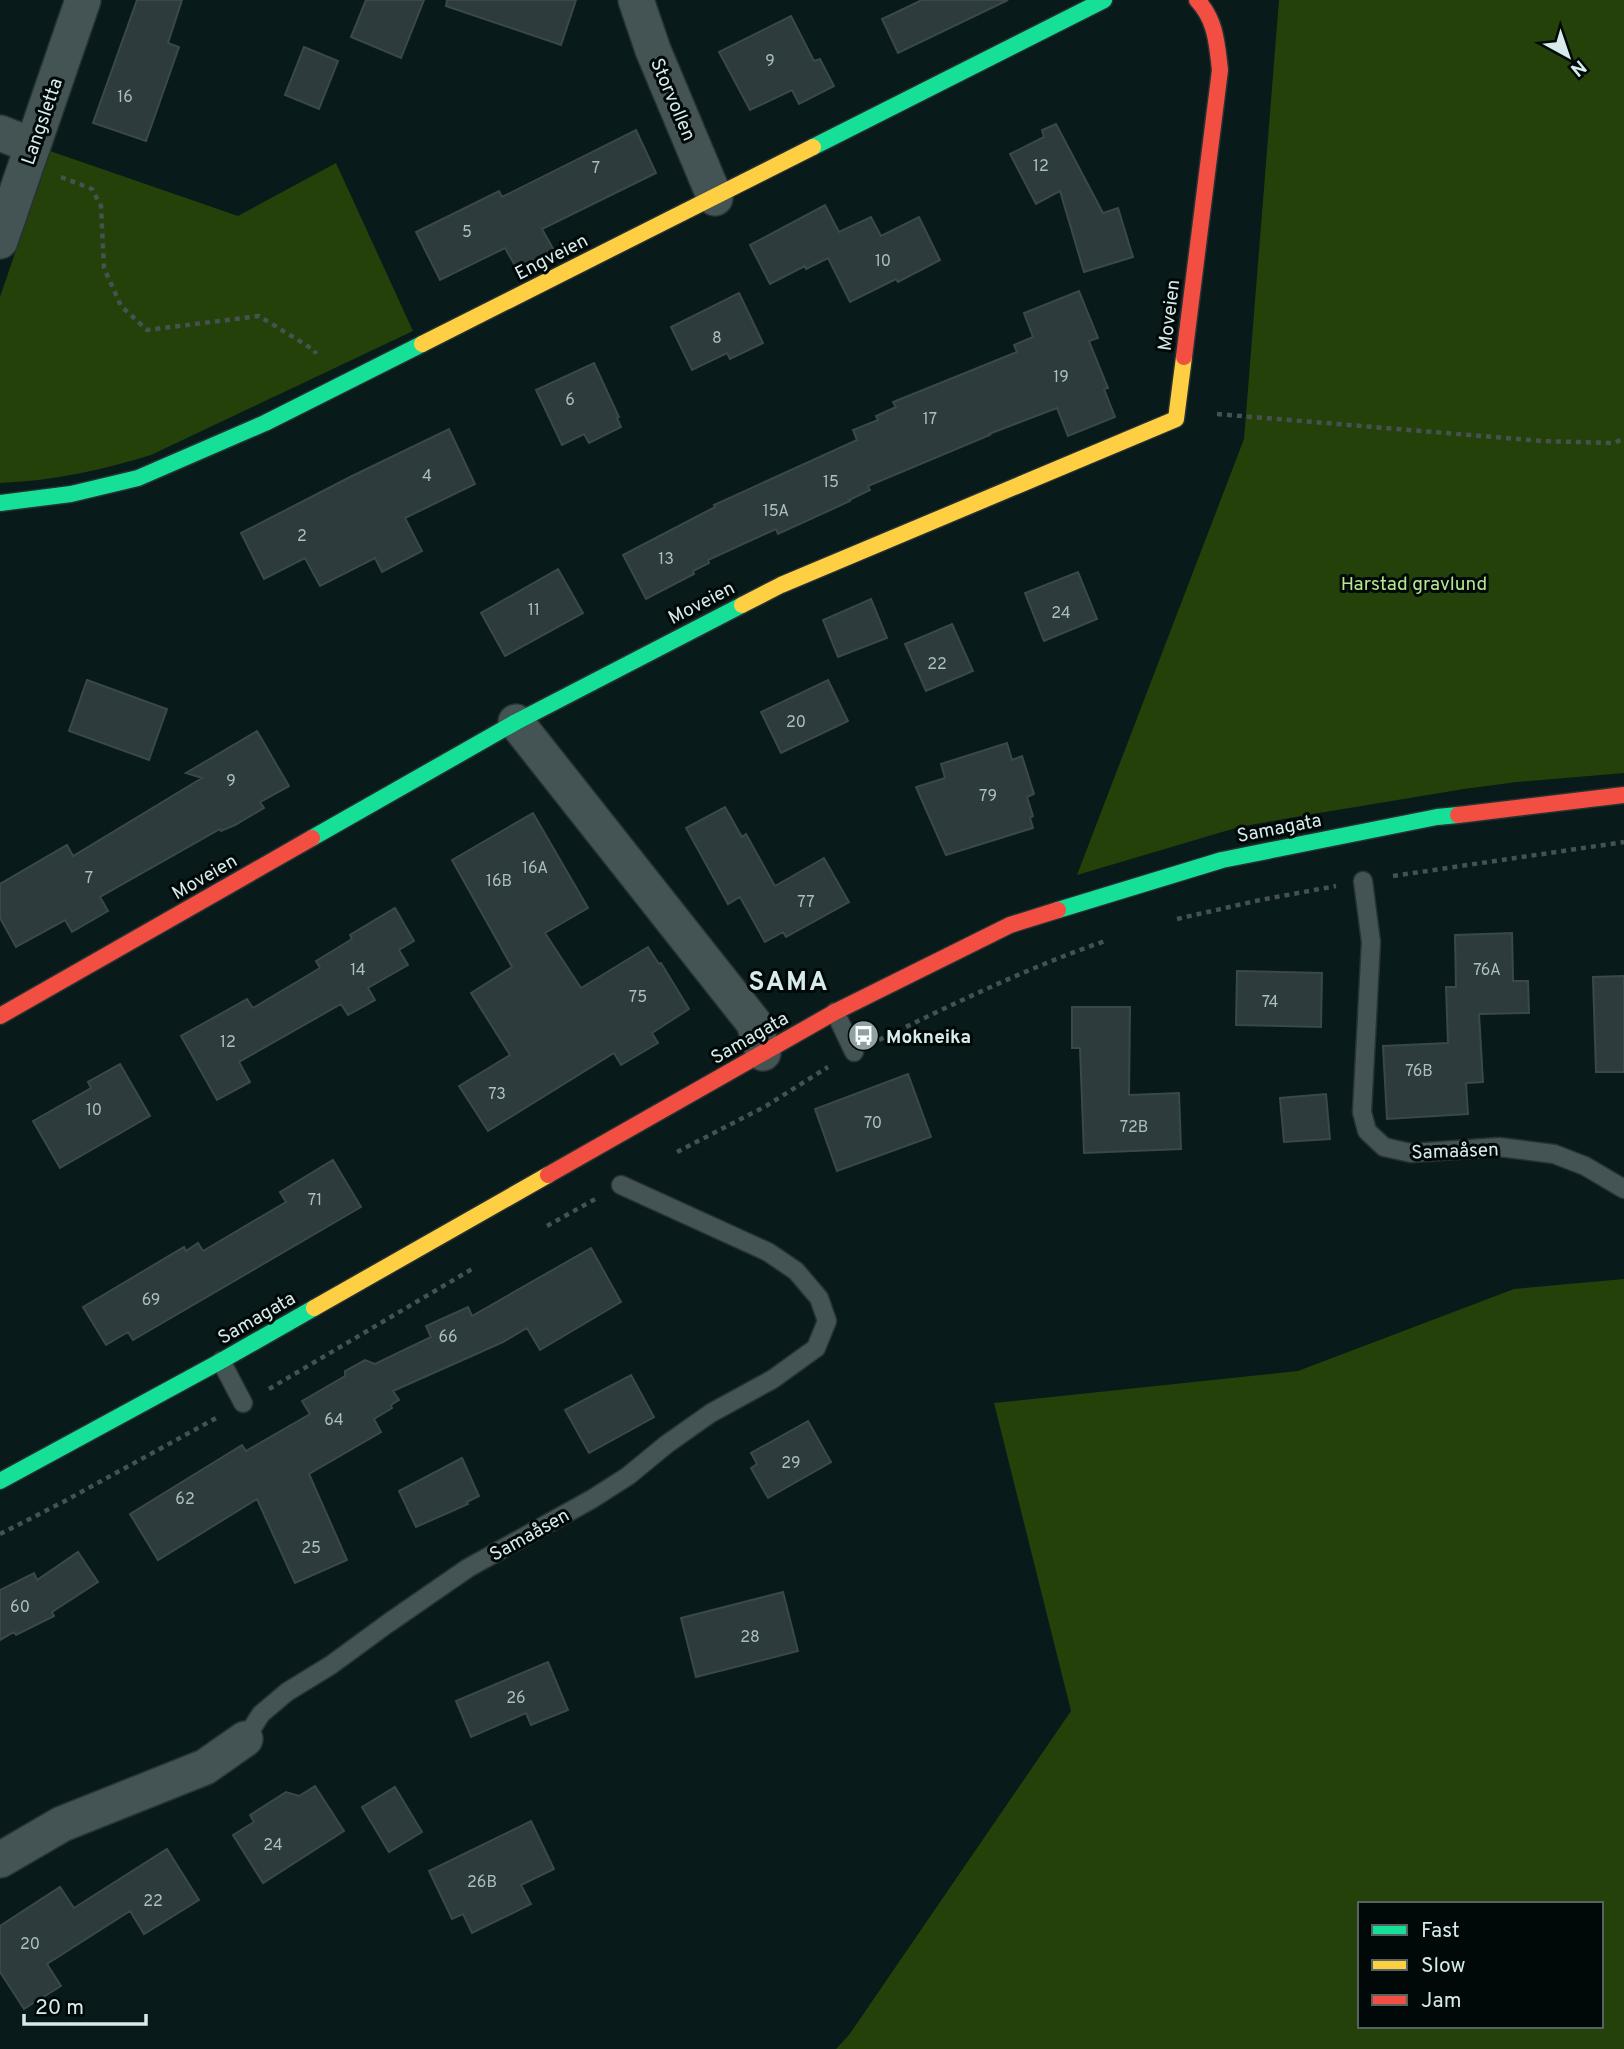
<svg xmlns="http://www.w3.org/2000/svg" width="1624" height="2049" viewBox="0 0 1624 2049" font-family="Overpass,sans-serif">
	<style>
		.green { fill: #244109; fill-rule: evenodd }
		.building { fill: #2d3b3d; stroke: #3a484b; stroke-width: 2 }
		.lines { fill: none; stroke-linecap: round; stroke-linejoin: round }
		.lane-casing { stroke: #273232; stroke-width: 21 }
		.street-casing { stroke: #273232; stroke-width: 38 }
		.fast-casing { stroke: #273232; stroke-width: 19 }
		.slow-casing { stroke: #273232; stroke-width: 19 }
		.jam-casing { stroke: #273232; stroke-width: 19 }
		.path { stroke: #465252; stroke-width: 4.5; stroke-dasharray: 5 5; stroke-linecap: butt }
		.lane { stroke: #445353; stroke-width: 18 }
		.street { stroke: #445353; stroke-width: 35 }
		.fast { stroke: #16e098; stroke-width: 16 }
		.slow { stroke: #ffcf43; stroke-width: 16 }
		.jam { stroke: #f24e42; stroke-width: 16 }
		.labels { text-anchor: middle; stroke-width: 6; stroke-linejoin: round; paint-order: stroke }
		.number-label { font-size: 16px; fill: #acbfc0 }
		.street-label { font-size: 19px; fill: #d7ebeb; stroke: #000808 }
		.park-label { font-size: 19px; fill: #b4e78f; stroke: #000808 }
		.poi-label { font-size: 19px; font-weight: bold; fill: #d7ebeb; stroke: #000808; text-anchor: start }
		.district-label { font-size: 26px; font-weight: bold; letter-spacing: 2px; fill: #d7ebeb; stroke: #000808 }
	</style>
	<rect width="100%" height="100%" fill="#091a1a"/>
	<path class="green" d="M 1279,0 L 1624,0 L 1624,773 L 1517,782 L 1464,789 L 1295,817 L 1239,827 L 1077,875 L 1244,439 Z
		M 50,151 L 238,216 L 336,163 L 413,331 L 151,455 C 102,470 52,481 0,483 L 0,297 Z
		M 1624,1279 L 1624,2049 L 836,2049 L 849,2035 L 1071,1711 L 994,1403 L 1298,1371 L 1514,1289 ZM 1360,1904 L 1601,1904 L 1601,2026 L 1360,2026 Z"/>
	<path class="building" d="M 137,0 L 182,0 L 168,43 L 179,47 L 146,141 L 93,123 Z
		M 366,0 L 424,0 L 401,58 L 351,37 Z
		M 447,0 L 576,0 L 561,45 L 446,6 Z
		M 922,0 L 1008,0 L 898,53 L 882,19 Z
		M 791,16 L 814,61 L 820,59 L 834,86 L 799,104 L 792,90 L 750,110 L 719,52 Z
		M 304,47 L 338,61 L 319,109 L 285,95 Z
		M 1056,124 L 1103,213 L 1118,208 L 1133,257 L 1084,272 L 1060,191 L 1036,204 L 1010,154 L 1044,137 L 1042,130 Z
		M 636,130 L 656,173 L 542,229 L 555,252 L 518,271 L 505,248 L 440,280 L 416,232 L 499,191 L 502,197 Z
		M 825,205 L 839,232 L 871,217 L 881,236 L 919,217 L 940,260 L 898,282 L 896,279 L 850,302 L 828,258 L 806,269 L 805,266 L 770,284 L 750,245 Z
		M 1079,291 L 1098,338 L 1089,341 L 1108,388 L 1104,389 L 1115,417 L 1068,436 L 1057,408 L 989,434 L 990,435 L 868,486 L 870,490 L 849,500 L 850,501 L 778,534 L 776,529 L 708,560 L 709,563 L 693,571 L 694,574 L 646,599 L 623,555 L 715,507 L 714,505 L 857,440 L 853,430 L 878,420 L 876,416 L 896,407 L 893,402 L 1017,352 L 1014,345 L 1033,337 L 1024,313 Z
		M 739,293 L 763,343 L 730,359 L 727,353 L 692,370 L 671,327 Z
		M 594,363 L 619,417 L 617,418 L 621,427 L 589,443 L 584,434 L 562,445 L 536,390 Z
		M 449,429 L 475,484 L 405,518 L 422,551 L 382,572 L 375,558 L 320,586 L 305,558 L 264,579 L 241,533 L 352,476 Z
		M 558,569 L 583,613 L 505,656 L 481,613 Z
		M 1078,572 L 1097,619 L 1044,641 L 1025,593 Z
		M 871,599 L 887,638 L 838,657 L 823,620 Z
		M 952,624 L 973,671 L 926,691 L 905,644 Z
		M 87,680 L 167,709 L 149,760 L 69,731 Z
		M 828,680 L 848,721 L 781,753 L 761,712 Z
		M 257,731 L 289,786 L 260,802 L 264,808 L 235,825 L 221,831 L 220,829 L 100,897 L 108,911 L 72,932 L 65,920 L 16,947 L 0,918 L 0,884 L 67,845 L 73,856 L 202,778 L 186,773 Z
		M 1007,743 L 1012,760 L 1022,756 L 1034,794 L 1027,797 L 1033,816 L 1030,818 L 1033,828 L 946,855 L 916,787 L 945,778 L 941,764 Z
		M 725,807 L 742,837 L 746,834 L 775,886 L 824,858 L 849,902 L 786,937 L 783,932 L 765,942 L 740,897 L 728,904 L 686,828 Z
		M 533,813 L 588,908 L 545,933 L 581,988 L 648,947 L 659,964 L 661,963 L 689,1009 L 652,1033 L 658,1043 L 621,1065 L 614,1053 L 488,1131 L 459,1086 L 510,1055 L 471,993 L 512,967 L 452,860 Z
		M 395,908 L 414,941 L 399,950 L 408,965 L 368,988 L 375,1000 L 348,1015 L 341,1004 L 239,1062 L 250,1082 L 217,1100 L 181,1036 L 247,999 L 253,1008 L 320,968 L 316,961 L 352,939 L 350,935 Z
		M 1512,933 L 1513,981 L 1528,981 L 1529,1013 L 1479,1014 L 1483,1082 L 1466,1083 L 1468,1114 L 1387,1119 L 1383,1046 L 1448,1043 L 1446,987 L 1456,987 L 1455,935 Z
		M 1237,971 L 1322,973 L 1321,1027 L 1236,1025 Z
		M 1624,976 L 1624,1072 L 1596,1072 L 1593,977 Z
		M 1072,1007 L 1130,1007 L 1129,1095 L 1179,1093 L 1181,1149 L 1084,1153 L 1080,1048 L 1072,1048 Z
		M 120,1064 L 150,1116 L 60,1168 L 33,1121 L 91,1088 L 88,1082 Z
		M 908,1074 L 931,1137 L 837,1171 L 815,1109 Z
		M 1326,1094 L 1330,1139 L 1284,1142 L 1280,1098 Z
		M 333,1160 L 361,1207 L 133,1340 L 128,1332 L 106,1345 L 83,1307 L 184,1247 L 186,1251 L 198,1243 L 203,1251 L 286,1202 L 280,1192 Z
		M 591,1248 L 621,1302 L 540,1350 L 527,1328 L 503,1342 L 393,1391 L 399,1400 L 391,1405 L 392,1408 L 374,1419 L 381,1432 L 309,1474 L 347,1560 L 295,1583 L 257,1499 L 158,1560 L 130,1514 L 242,1445 L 246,1451 L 310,1414 L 302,1401 L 345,1376 L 345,1371 L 365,1360 L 375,1364 L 431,1337 L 426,1326 L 468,1307 L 472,1316 Z
		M 631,1375 L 654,1417 L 589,1453 L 565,1410 Z
		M 808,1421 L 831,1462 L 768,1498 L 751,1468 L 757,1464 L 751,1453 Z
		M 462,1458 L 479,1496 L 467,1502 L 468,1504 L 416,1527 L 399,1491 Z
		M 78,1552 L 98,1582 L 52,1612 L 54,1616 L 16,1635 L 14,1632 L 0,1640 L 0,1590 L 34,1573 L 37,1580 Z
		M 783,1592 L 798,1651 L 696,1677 L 681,1618 Z
		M 548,1662 L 568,1710 L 531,1725 L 526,1713 L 471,1737 L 456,1701 Z
		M 315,1786 L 344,1831 L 263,1883 L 233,1835 L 254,1822 L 250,1815 L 286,1792 L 299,1796 Z
		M 395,1787 L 422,1832 L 389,1852 L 362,1807 Z
		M 531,1821 L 554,1869 L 521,1885 L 531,1904 L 472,1933 L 463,1914 L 452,1919 L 429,1871 Z
		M 167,1849 L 199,1900 L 144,1934 L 130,1911 L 47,1964 L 61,1986 L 24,2009 L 0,1972 L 0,1926 L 60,1887 L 74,1908 Z"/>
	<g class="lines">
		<defs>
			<path id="lane" d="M 1363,881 L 1371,942 L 1362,1112 L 1367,1131 L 1384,1147 L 1411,1153 L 1499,1147 L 1554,1154 L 1585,1166 L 1624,1189
				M 835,1012 L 854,1052
				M 221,1361 L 243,1403
				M 245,1739 L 261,1714 L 287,1692 L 331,1665 L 387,1624 L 468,1568 L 592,1499 L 628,1476 L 667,1444 L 711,1413 L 773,1379 L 816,1348 L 827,1321 L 819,1298 L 796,1271 L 768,1252 L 621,1185"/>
			<path id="street" d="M 636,0 L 653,50 L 715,198
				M 0,133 L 33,146
				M 0,241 L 83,0
				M 516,722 L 754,1023 L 763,1053
				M 0,1860 L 62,1824 L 205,1767 L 245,1739"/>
			<path id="fast" d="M 813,147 L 1104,0
				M 0,503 L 71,494 L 138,478 L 265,423 L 422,344
				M 312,838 L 516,722 L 742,605
				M 1058,910 L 1222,860 L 1437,817 L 1458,815
				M 0,1481 L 221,1361 L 314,1308"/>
			<path id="slow" d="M 422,344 L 813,147
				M 742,605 L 781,585 L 1176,419 L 1184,357
				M 314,1308 L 548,1175"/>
			<path id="jam" d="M 1184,357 L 1220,70 C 1217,44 1216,20 1197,0
				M 1458,815 L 1624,795
				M 0,1016 L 312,838
				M 548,1175 L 835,1012 L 1010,925 L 1058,910"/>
		</defs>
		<use href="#lane" class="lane-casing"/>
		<use href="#street" class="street-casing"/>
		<use href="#fast" class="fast-casing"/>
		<use href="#slow" class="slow-casing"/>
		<use href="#jam" class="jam-casing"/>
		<path class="path" d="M 61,177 L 92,189 L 101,206 L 104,268 L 121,306 L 147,330 L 259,316 L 314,350 L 316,354
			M 1217,414 L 1542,441 L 1612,443 L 1624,439
			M 1393,876 L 1624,842
			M 1177,919 L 1260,900 L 1336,886
			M 879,1040 C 953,1004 1027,968 1105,941
			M 677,1152 L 766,1106 L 828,1067
			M 547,1226 L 597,1198
			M 269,1389 L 472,1269
			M 0,1534 L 63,1502 L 218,1417"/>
		<use href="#lane" class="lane"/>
		<use href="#street" class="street"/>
		<use href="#fast" class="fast"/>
		<use href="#slow" class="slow"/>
		<use href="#jam" class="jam"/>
	</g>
	<defs>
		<symbol id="bus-disc" viewBox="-11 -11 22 22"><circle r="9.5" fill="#8fa2a2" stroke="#000808"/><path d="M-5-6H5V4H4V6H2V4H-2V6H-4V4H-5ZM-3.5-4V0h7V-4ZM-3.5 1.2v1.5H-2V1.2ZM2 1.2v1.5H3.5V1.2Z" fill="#fff"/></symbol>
	</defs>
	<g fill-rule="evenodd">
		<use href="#bus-disc" x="846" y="1018" width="35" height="35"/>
	</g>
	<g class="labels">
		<g class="number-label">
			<text x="770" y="66">9</text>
			<text x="125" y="102">16</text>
			<text x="1041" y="171">12</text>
			<text x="596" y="173">7</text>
			<text x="467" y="237">5</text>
			<text x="883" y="266">10</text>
			<text x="717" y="343">8</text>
			<text x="1061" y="382">19</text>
			<text x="570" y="405">6</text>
			<text x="930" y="424">17</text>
			<text x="427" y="481">4</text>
			<text x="831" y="487">15</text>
			<text x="776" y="516">15A</text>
			<text x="302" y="541">2</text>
			<text x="666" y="564">13</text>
			<text x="534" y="615">11</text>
			<text x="1061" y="618">24</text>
			<text x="937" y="669">22</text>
			<text x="796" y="727">20</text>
			<text x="231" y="786">9</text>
			<text x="988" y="801">79</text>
			<text x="535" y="873">16A</text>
			<text x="89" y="883">7</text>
			<text x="499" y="886">16B</text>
			<text x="806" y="907">77</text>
			<text x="358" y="975">14</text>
			<text x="1487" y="975">76A</text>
			<text x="638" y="1002">75</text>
			<text x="1270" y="1007">74</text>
			<text x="228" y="1047">12</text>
			<text x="1419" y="1076">76B</text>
			<text x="497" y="1099">73</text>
			<text x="94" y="1115">10</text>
			<text x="873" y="1128">70</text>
			<text x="1134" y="1132">72B</text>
			<text x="315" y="1205">71</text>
			<text x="151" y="1305">69</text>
			<text x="448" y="1342">66</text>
			<text x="334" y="1425">64</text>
			<text x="791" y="1468">29</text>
			<text x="185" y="1504">62</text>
			<text x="311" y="1553">25</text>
			<text x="20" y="1612">60</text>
			<text x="750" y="1642">28</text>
			<text x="516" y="1703">26</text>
			<text x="273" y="1850">24</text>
			<text x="482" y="1887">26B</text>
			<text x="153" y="1906">22</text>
			<text x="30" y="1949">20</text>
		</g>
		<g class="street-label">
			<text transform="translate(674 99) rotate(67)" y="7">Storvollen</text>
			<text transform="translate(41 121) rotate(-71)" y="7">Langsletta</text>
			<text transform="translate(551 256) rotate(-27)" y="7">Engveien</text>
			<text transform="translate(1168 315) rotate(-83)" y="7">Moveien</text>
			<text transform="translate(701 602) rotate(-27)" y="7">Moveien</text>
			<text transform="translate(1279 827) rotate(-11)" y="7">Samagata</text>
			<text transform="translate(204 876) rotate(-30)" y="7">Moveien</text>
			<text transform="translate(749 1037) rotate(-30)" y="7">Samagata</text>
			<text transform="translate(1455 1150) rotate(-2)" y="7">Samaåsen</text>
			<text transform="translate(256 1317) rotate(-30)" y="7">Samagata</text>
			<text transform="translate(529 1534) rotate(-29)" y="7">Samaåsen</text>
		</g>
		<g class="park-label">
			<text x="1414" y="590">Harstad gravlund</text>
		</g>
		<g class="poi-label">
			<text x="886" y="1043">Mokneika</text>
		</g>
		<g class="district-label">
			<text x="789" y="990">SAMA</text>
		</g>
	</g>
	<rect x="1358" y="1902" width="245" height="126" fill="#000808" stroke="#566363" stroke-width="2"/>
	<rect x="1372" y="1925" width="35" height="10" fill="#16e098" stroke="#566363" stroke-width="2"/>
	<text x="1421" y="1937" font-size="21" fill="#d7ebeb">Fast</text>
	<rect x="1372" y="1960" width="35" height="10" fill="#ffcf43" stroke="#566363" stroke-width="2"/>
	<text x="1421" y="1972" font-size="21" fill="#d7ebeb">Slow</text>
	<rect x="1372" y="1995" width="35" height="10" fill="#f24e42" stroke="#566363" stroke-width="2"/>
	<text x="1421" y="2007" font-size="21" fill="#d7ebeb">Jam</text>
	<g transform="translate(1568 56) rotate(140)" stroke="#000808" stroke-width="5" paint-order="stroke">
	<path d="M0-5L12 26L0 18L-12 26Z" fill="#d7ebeb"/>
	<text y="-10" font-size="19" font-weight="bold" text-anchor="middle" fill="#d7ebeb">N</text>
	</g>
	<path d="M24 2014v10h122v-10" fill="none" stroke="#d7ebeb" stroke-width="3.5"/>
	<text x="35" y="2014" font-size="21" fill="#d7ebeb" stroke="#000808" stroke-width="5" paint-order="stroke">20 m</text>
</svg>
